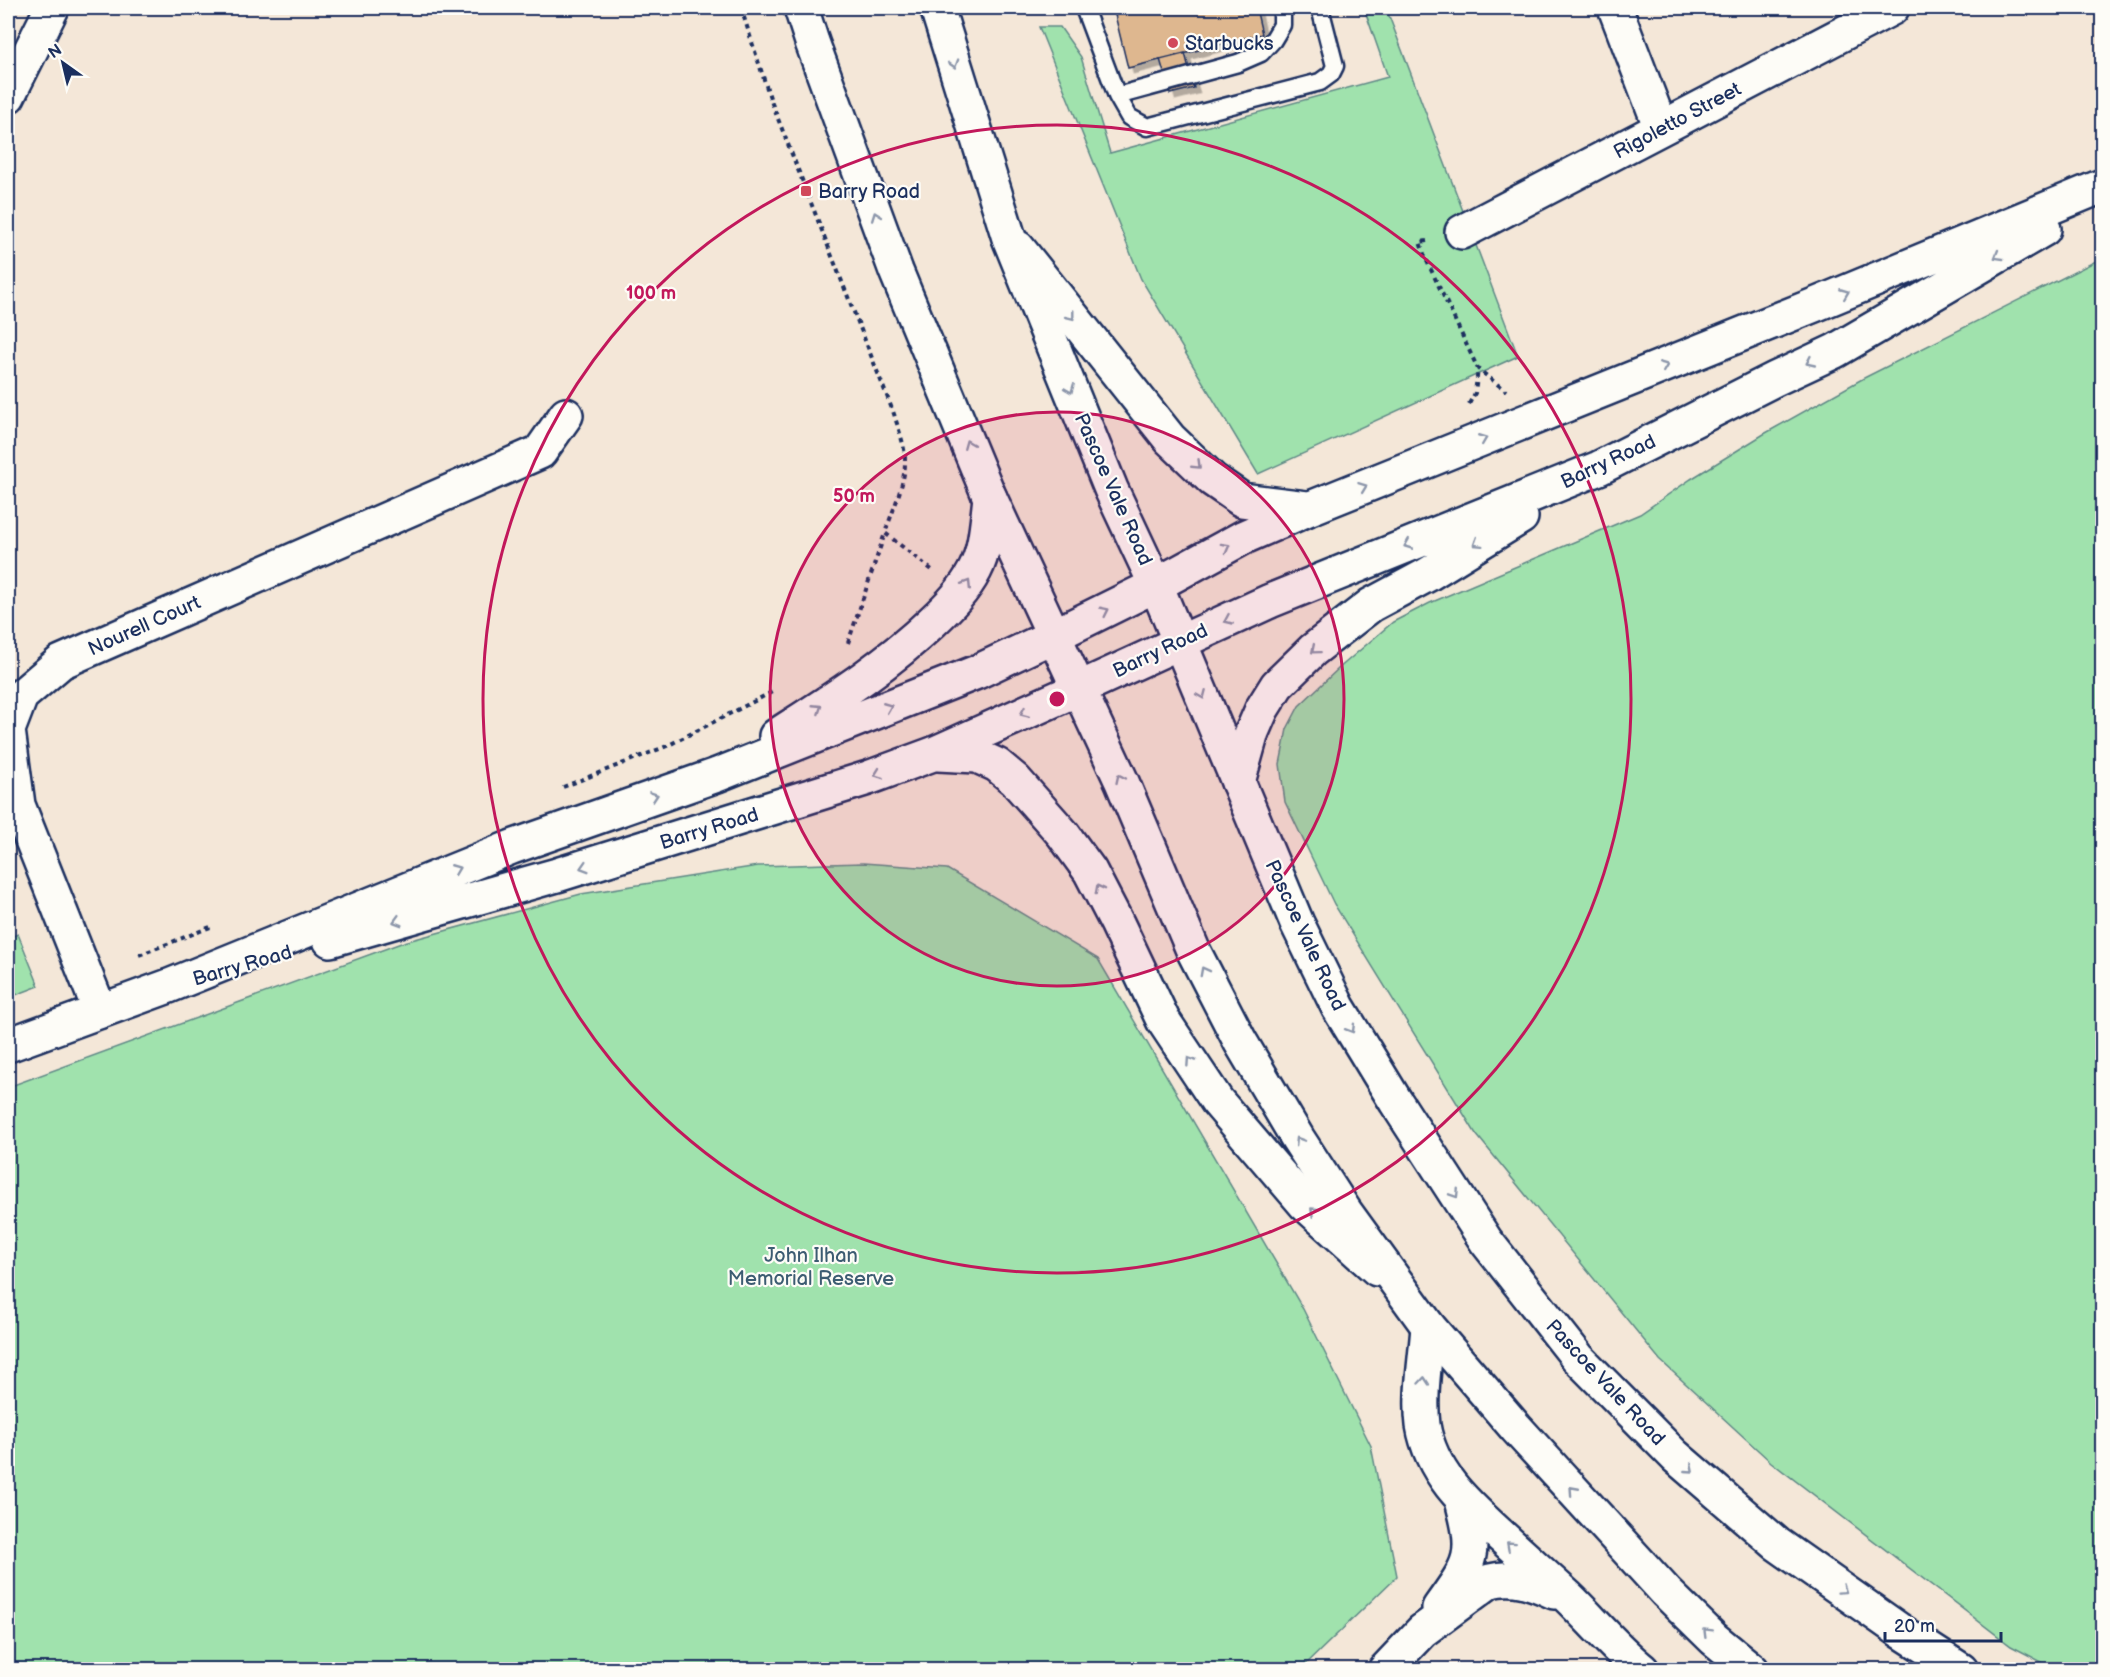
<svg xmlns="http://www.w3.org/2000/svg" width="2110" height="1677" viewBox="0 0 2110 1677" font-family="'Balsamiq Sans',sans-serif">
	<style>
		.green { fill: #a0e2ad; stroke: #5e8886; stroke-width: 1.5 }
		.building { fill: #deb78f; stroke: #1b2f5e; stroke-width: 1.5; filter: url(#shadow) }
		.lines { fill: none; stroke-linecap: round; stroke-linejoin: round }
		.service-casing { stroke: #1b2f5e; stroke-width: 21 }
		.minor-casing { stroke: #1b2f5e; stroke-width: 38 }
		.tertiary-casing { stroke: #1b2f5e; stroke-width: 38 }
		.secondary-casing { stroke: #1b2f5e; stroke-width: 38 }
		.primary-casing { stroke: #1b2f5e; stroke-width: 38 }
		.path { stroke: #1b2f5e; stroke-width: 4; stroke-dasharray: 4.5 4.5; stroke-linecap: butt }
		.service { stroke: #fdfcf7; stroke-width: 16 }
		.minor { stroke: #fdfcf7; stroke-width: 33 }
		.tertiary { stroke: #fdfcf7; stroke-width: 33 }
		.secondary { stroke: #fdfcf7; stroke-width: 33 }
		.primary { stroke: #fdfcf7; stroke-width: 33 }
		.oneway { stroke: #8c96aa }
		.ring { fill: none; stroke: #c2185b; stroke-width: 3 }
		.poi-dot { fill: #d1495b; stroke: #fdfcf7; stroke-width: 2 }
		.labels { text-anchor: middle; stroke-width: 4.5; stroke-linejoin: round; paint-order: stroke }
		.poi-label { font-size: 20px; fill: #1b2f5e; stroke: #fdfcf7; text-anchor: start }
		.street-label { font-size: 20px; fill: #1b2f5e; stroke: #fdfcf7 }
		.park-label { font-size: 20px; fill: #3c5c72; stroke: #fdfcf7 }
		.centre { fill: #c2185b; stroke: #fdfcf7; stroke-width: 3 }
		.ring-label { font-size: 18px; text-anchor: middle; font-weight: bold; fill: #c2185b; stroke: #fdfcf7; stroke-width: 4.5; stroke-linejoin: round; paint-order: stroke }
	</style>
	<defs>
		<filter id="shadow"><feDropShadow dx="5.5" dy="5.5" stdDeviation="0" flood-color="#0004"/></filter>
	</defs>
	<rect width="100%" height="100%" fill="#f4e7d8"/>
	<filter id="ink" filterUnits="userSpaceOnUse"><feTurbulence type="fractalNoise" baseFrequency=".0167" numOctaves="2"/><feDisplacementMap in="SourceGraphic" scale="12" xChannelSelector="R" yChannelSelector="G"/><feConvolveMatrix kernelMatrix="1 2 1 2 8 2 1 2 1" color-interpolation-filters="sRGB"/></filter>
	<g filter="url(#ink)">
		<path class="green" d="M 1364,8 L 1386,8 L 1518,356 L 1258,474 L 1141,279 L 1039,27 L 1060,27 L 1081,57 L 1110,153 L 1388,77 Z
			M 2102,258 L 2102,1669 L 2055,1669 L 2011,1646 L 1771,1462 L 1660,1360 L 1476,1134 L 1334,904 L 1285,802 L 1280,764 L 1287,729 L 1299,706 L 1338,669 L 1393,622 L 1430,603 L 1640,514 L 1691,479 L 1764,434 L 1864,378 Z
			M 863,863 L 947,869 L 1098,959 L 1303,1309 L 1371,1446 L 1397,1576 L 1301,1669 L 8,1669 L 8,1087 L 404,942 L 581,894 L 758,866 Z
			M 18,934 L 39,986 L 8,998 L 8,938 Z"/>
		<path class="building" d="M 1144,8 L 1256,8 L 1262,34 L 1128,68 L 1115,15 Z
			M 1185,53 L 1194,88 L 1170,94 L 1160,59 Z"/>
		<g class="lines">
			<defs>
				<path id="service" d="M 1084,8 L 1117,96 L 1129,117 L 1147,127 L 1320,82 L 1331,74 L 1335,66 L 1320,8
					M 1117,96 L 1238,63 L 1261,53 L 1273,40 L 1282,25 L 1282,8"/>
				<path id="minor" d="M 1615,8 L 1661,128
					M 8,96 L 52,8
					M 1462,232 L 1892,8
					M 100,1011 L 18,805 L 8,730 L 21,696 L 61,662 L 540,452 L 566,415
					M 1428,1326 C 1426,1358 1419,1393 1423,1425 C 1431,1473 1466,1504 1500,1535 C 1522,1555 1545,1576 1567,1596 C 1592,1620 1614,1647 1642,1670
					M 1439,1608 C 1472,1562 1477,1556 1462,1500
					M 1385,1670 L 1422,1631 L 1490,1581 C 1514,1575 1532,1582 1554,1592"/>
				<path id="tertiary" d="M 776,736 C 830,701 885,667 932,622 C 949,606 964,591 975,570 C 986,549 987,521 990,498
					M 938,754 L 977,756 L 997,765 L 1015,780 L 1063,834 L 1090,871 L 1117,923 L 1163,1020 L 1217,1101 L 1305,1204 L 1377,1269
					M 330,940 L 557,875 L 868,778 L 933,754 L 1078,689
					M 8,1045 L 169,986 L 512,847 L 717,775 L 977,672 L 1053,636"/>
				<path id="secondary" d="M 1018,248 L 1170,439 L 1213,480 L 1242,500 L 1307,508
					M 1053,636 L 1156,585 L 1244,537 L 1308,509 L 1817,304 L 2102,186
					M 1078,689 L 1270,601 L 1599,468 L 1775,379 L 1835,351 L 2044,229
					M 1238,782 L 1252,732 L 1262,709 L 1277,685 L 1313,650 L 1371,605 L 1427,575 L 1521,517"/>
				<path id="primary" d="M 801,8 L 812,42 L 896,271 L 990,498 L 1122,782 L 1193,950 L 1240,1041 L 1298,1139 L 1346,1213 L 1428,1326 L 1516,1428 L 1666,1592 L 1714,1639 L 1752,1670
					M 937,8 L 1009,238 L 1111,489 L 1156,585 L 1297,923 L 1338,1007 L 1396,1102 L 1486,1241 L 1578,1358 L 1675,1456 L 1777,1544 L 1902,1632 L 1961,1670"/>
			</defs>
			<use href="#service" class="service-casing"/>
			<use href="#minor" class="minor-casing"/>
			<use href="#tertiary" class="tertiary-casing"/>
			<use href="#secondary" class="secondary-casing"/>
			<use href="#primary" class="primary-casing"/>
			<path class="path" d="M 741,8 L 771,101 L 894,414 C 898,428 905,445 905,460 C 906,482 892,512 885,533
				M 1427,241 L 1420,242 L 1425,257 L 1478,369 L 1506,391
				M 1469,404 L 1475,393 L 1478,369
				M 848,643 L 885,533 L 932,570
				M 563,787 L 667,746 L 774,691
				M 139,955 L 213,926"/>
			<use href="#service" class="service"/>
			<use href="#minor" class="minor"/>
			<use href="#tertiary" class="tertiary"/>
			<use href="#secondary" class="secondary"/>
			<use href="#primary" class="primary"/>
		</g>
		<defs><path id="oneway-chevron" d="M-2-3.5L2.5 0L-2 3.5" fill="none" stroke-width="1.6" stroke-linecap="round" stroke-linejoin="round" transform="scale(1.5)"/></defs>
		<g class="oneway">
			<use href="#oneway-chevron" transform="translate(954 64) rotate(73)"/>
			<use href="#oneway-chevron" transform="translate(876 216) rotate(-110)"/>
			<use href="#oneway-chevron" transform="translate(1998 256) rotate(150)"/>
			<use href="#oneway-chevron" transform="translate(1845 293) rotate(-22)"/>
			<use href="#oneway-chevron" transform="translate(1071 316) rotate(52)"/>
			<use href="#oneway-chevron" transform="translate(1810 362) rotate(155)"/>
			<use href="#oneway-chevron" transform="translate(1664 366) rotate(-22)"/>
			<use href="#oneway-chevron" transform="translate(1070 389) rotate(68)"/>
			<use href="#oneway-chevron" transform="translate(1483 439) rotate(-22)"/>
			<use href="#oneway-chevron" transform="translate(968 444) rotate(-112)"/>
			<use href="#oneway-chevron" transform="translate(1197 465) rotate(44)"/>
			<use href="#oneway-chevron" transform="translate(1363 487) rotate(-21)"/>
			<use href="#oneway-chevron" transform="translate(1477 543) rotate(148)"/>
			<use href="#oneway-chevron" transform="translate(1408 545) rotate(158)"/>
			<use href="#oneway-chevron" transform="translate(1226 547) rotate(-29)"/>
			<use href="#oneway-chevron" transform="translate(967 584) rotate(-58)"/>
			<use href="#oneway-chevron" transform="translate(1105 611) rotate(-26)"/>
			<use href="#oneway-chevron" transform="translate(1228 620) rotate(156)"/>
			<use href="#oneway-chevron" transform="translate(1315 650) rotate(140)"/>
			<use href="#oneway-chevron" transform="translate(1202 695) rotate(67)"/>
			<use href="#oneway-chevron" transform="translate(888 707) rotate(-22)"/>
			<use href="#oneway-chevron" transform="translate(818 708) rotate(-33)"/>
			<use href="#oneway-chevron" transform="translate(1024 713) rotate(156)"/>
			<use href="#oneway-chevron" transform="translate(878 774) rotate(160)"/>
			<use href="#oneway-chevron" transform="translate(1120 778) rotate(-115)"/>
			<use href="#oneway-chevron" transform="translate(654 796) rotate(-19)"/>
			<use href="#oneway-chevron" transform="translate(584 867) rotate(163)"/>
			<use href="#oneway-chevron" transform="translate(456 869) rotate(-22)"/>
			<use href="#oneway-chevron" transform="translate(1099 889) rotate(-118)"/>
			<use href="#oneway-chevron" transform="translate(397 921) rotate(164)"/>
			<use href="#oneway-chevron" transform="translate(1204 971) rotate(-118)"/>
			<use href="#oneway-chevron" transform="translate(1351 1029) rotate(59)"/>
			<use href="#oneway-chevron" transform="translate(1190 1061) rotate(-124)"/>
			<use href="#oneway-chevron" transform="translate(1299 1141) rotate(-122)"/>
			<use href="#oneway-chevron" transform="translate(1455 1194) rotate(57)"/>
			<use href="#oneway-chevron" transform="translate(1314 1211) rotate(-138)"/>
			<use href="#oneway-chevron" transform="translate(1424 1381) rotate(-85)"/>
			<use href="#oneway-chevron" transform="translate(1690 1469) rotate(41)"/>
			<use href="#oneway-chevron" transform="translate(1573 1490) rotate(-132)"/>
			<use href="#oneway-chevron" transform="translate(1510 1545) rotate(-138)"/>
			<use href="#oneway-chevron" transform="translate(1843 1590) rotate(35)"/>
			<use href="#oneway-chevron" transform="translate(1707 1632) rotate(-135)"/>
		</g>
	</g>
	<circle cx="1057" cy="699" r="287" fill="#c2185b" fill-opacity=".12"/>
	<g class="ring">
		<circle cx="1057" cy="699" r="287"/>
		<circle cx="1057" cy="699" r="574"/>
	</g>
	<g class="poi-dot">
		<circle cx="1173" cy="43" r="6"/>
		<rect x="800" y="185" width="12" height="12" rx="3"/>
	</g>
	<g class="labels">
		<g class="poi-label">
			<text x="1185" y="50">Starbucks</text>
			<text x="818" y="198">Barry Road</text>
		</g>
		<g class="street-label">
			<text transform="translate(1677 120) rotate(-28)" y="7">Rigoletto Street</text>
			<text transform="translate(1608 461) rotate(-25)" y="7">Barry Road</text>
			<text transform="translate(1114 489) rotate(66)" y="7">Pascoe Vale Road</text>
			<text transform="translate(144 625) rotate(-24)" y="7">Nourell Court</text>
			<text transform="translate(1160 650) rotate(-25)" y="7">Barry Road</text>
			<text transform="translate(709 828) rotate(-17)" y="7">Barry Road</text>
			<text transform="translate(1306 935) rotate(65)" y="7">Pascoe Vale Road</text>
			<text transform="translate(242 965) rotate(-16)" y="7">Barry Road</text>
			<text transform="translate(1606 1382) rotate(47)" y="7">Pascoe Vale Road</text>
		</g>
		<g class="park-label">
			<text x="811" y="1262">John Ilhan<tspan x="811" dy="23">Memorial Reserve</tspan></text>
		</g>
	</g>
	<circle cx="1057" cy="699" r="9" class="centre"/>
	<g class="ring-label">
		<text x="651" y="299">100 m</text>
		<text x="854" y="502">50 m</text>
	</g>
	<rect width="2110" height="1677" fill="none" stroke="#fdfcf7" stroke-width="30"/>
	<rect x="15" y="15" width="2080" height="1647" fill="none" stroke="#1b2f5e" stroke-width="2" filter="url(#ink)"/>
	<g transform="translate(63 63) rotate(326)" stroke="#fdfcf7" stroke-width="4.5" paint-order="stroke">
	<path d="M0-4.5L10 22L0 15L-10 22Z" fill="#1b2f5e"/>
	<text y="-9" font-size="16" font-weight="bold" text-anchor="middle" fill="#1b2f5e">N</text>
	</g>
	<path d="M1885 1632v9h116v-9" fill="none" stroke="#1b2f5e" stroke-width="3"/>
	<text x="1894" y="1632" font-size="18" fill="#1b2f5e" stroke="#fdfcf7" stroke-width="4.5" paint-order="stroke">20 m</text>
</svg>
